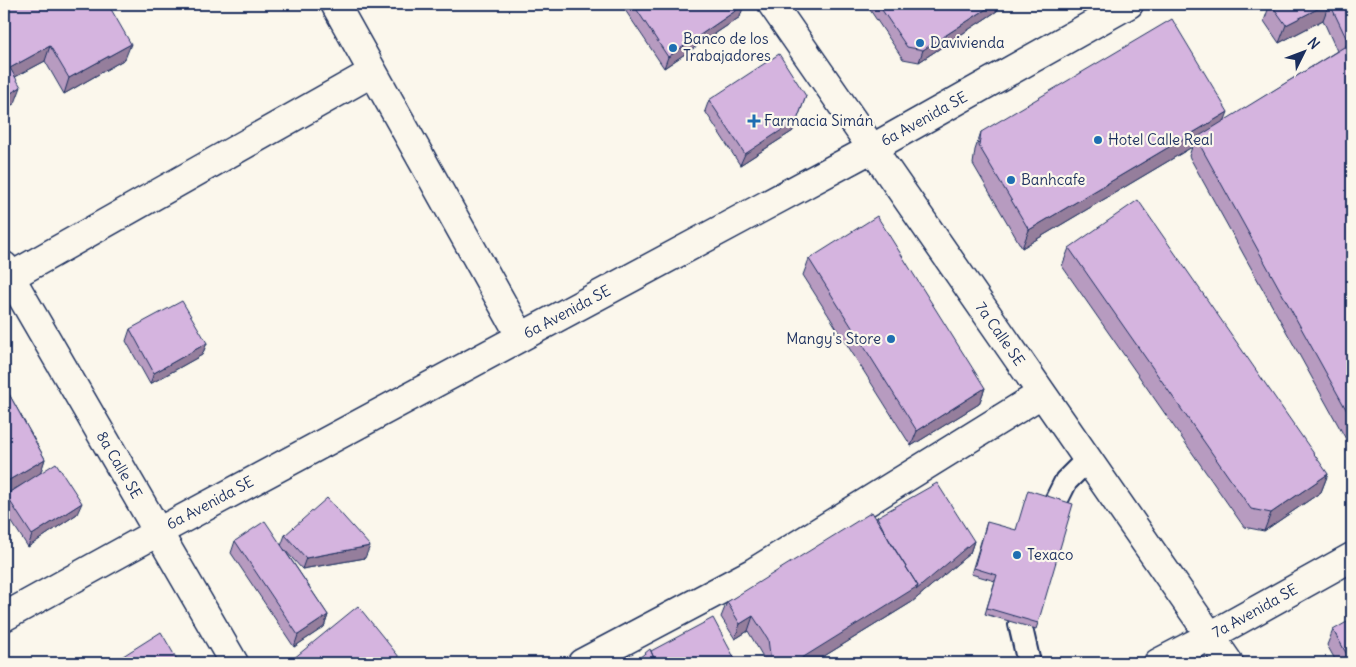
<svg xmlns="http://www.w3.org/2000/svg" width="1356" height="667" viewBox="0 0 1356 667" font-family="Delius,sans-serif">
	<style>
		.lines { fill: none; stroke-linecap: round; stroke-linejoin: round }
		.lane-casing { stroke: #1b2f5e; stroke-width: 26 }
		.street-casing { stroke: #1b2f5e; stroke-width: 31 }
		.secondary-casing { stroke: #1b2f5e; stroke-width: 31 }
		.lane { stroke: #fbf7ec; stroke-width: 22 }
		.street { stroke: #fbf7ec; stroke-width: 28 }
		.secondary { stroke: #fbf7ec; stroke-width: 28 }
		.wall { fill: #b79bc0; stroke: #1b2f5e }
		.shaded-wall { fill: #957e9c; stroke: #1b2f5e }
		.building { fill: #d5b4df; stroke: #1b2f5e }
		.poi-dot { fill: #1f6fb2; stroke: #fbf7ec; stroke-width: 2 }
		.labels { text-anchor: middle; stroke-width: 4.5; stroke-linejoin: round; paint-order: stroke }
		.poi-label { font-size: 15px; fill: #1b2f5e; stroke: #fbf7ec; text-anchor: start }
		.street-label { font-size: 15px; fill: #1b2f5e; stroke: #fbf7ec }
	</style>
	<rect width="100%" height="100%" fill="#fbf7ec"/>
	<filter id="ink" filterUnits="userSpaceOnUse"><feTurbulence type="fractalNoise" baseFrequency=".02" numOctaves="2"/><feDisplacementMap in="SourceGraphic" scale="10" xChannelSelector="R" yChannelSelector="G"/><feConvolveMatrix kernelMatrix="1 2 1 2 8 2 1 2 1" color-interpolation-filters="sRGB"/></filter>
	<g filter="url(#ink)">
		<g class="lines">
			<defs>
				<path id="lane" d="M 1054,505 L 1066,481 L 1087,460
					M 1020,624 L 1029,663"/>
				<path id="street" d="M 335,4 L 521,337
					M 4,266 L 234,663
					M 10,277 L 373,72
					M 4,617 L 158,532 L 871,149 L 1129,4
					M 1210,636 L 1352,557
					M 582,663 L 754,572 L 1041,394"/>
				<path id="secondary" d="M 772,4 L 1229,663
					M 1158,663 L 1210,636"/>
			</defs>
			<use href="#lane" class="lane-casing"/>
			<use href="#street" class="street-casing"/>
			<use href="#secondary" class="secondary-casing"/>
			<use href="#lane" class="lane"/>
			<use href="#street" class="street"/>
			<use href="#secondary" class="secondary"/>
		</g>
		<path class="wall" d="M 4,4 L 125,59 L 64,94 L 45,61 L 15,77 L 15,103 L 4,110 Z
			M 621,4 L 743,4 L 740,17 L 664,68 Z
			M 866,4 L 999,4 L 997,11 L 919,62 L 903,59 Z
			M 1270,4 L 1352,4 L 1352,450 L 1189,156 L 1192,147 L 1022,248 L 973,164 L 975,150 L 981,132 L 1225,121 L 1337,51 L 1323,20 L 1279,43 L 1264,21 Z
			M 709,100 L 793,131 L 740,165 L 705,111 Z
			M 1069,248 L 1328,474 L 1321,492 L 1264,531 L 1244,527 L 1062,266 Z
			M 809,259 L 985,388 L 979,404 L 911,446 L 803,275 Z
			M 130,329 L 207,343 L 202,355 L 150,384 L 126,341 Z
			M 4,385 L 45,459 L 40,473 L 77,514 L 28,547 L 4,510 L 4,502 L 6,495 L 25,483 L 4,495 Z
			M 877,517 L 974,541 L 970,553 L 912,602 L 813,663 L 763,663 L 762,655 L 748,631 L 735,639 L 721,617 L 727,602 L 876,519 Z
			M 987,522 L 1038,623 L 1036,629 L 985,614 L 995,581 L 971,574 Z
			M 285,535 L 365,558 L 302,569 L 284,549 L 328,615 L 324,627 L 294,647 L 231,553 L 235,541 L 281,546 Z
			M 1333,630 L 1352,663 L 1337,663 L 1327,645 Z"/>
		<path class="shaded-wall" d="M 994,4 L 999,4 L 997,11 L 919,62 L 923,50 Z
			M 1327,4 L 1329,4 L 1323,20 L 1279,43 L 1286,25 Z
			M 744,5 L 740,17 L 664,68 L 668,57 Z
			M 131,44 L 125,59 L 64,94 L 69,78 Z
			M 50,46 L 45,61 L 4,83 L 10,68 Z
			M 21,87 L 15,103 L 4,110 L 4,97 Z
			M 806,96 L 793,131 L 740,165 L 745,154 Z
			M 1228,112 L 1221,130 L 1196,138 L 1192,147 L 1022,248 L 1029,230 Z
			M 207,343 L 202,355 L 150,384 L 154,373 Z
			M 985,388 L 979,404 L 911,446 L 917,431 Z
			M 45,459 L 40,475 L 4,495 L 4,483 Z
			M 1328,474 L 1321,492 L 1264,531 L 1271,513 Z
			M 82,503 L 77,514 L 28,547 L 32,535 Z
			M 974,541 L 970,553 L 912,602 L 813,663 L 794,663 Z
			M 370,546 L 365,558 L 302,569 L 306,558 Z
			M 328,615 L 324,627 L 294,647 L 298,635 Z
			M 753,616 L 748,631 L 735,639 L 740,624 Z"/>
		<path class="building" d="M 4,4 L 108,4 L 131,44 L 69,78 L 50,46 L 10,68 L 21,87 L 4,97 Z
			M 633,4 L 743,4 L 744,5 L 668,57 Z
			M 878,4 L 994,4 L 923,50 L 907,47 Z
			M 1271,4 L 1327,4 L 1286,25 Z
			M 1330,4 L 1352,4 L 1352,420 L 1196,138 L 1349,44 Z
			M 1172,19 L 1228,112 L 1029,230 L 979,146 L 981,132 Z
			M 779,54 L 806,96 L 797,120 L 745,154 L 709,100 Z
			M 1138,200 L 1328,474 L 1271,513 L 1251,509 L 1069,248 Z
			M 877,216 L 985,388 L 917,431 L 809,259 Z
			M 182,301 L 207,343 L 154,373 L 130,329 Z
			M 4,385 L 45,459 L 4,483 Z
			M 56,463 L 82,503 L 32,535 L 6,495 Z
			M 937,483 L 974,541 L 916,590 L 918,586 L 890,542 L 877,517 Z
			M 1028,490 L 1073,504 L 1038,623 L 987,608 L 997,575 L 974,568 L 987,522 L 1016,530 Z
			M 327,498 L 370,546 L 306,558 L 285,535 Z
			M 872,512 L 918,586 L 794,663 L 771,663 L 768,639 L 753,616 L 740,624 L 727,602 Z
			M 265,521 L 328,615 L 298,635 L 235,541 Z
			M 358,606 L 404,663 L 288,663 Z
			M 713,618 L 737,663 L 656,663 L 651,651 Z
			M 1352,619 L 1352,663 L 1333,630 Z
			M 161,632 L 179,663 L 112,663 Z
			M 650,649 L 656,663 L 633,663 Z"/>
	</g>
	<g class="poi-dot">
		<circle cx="920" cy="43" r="5"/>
		<circle cx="673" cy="48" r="5"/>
		<path d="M751.5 113.5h5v5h5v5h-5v5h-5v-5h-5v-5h5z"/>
		<circle cx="1098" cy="140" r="5"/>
		<circle cx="1011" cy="180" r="5"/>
		<circle cx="891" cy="339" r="5"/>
		<circle cx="1017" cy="555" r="5"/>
	</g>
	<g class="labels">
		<g class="poi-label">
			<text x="683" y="44">Banco de los<tspan x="683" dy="17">Trabajadores</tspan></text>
			<text x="930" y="48">Davivienda</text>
			<text x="764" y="126">Farmacia Simán</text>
			<text x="1108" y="145">Hotel Calle Real</text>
			<text x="1021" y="185">Banhcafe</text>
			<text x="881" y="344" text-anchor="end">Mangy's Store</text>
			<text x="1027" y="560">Texaco</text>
		</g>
		<g class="street-label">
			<text transform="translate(924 119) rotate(-29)" y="5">6a Avenida SE</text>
			<text transform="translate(567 312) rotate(-28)" y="5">6a Avenida SE</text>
			<text transform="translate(1000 334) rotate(55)" y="5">7a Calle SE</text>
			<text transform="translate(119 465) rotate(60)" y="5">8a Calle SE</text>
			<text transform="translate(210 503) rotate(-28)" y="5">6a Avenida SE</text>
			<text transform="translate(1255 611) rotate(-29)" y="5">7a Avenida SE</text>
		</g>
	</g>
	<rect width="1356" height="667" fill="none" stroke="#fbf7ec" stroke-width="20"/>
	<rect x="10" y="10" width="1336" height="647" fill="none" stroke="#1b2f5e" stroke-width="2" filter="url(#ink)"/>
	<g transform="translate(1304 52) rotate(48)" stroke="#fbf7ec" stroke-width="4" paint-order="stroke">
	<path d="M0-4L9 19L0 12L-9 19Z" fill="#1b2f5e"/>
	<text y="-8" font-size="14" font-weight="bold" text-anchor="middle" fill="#1b2f5e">N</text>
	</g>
</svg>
